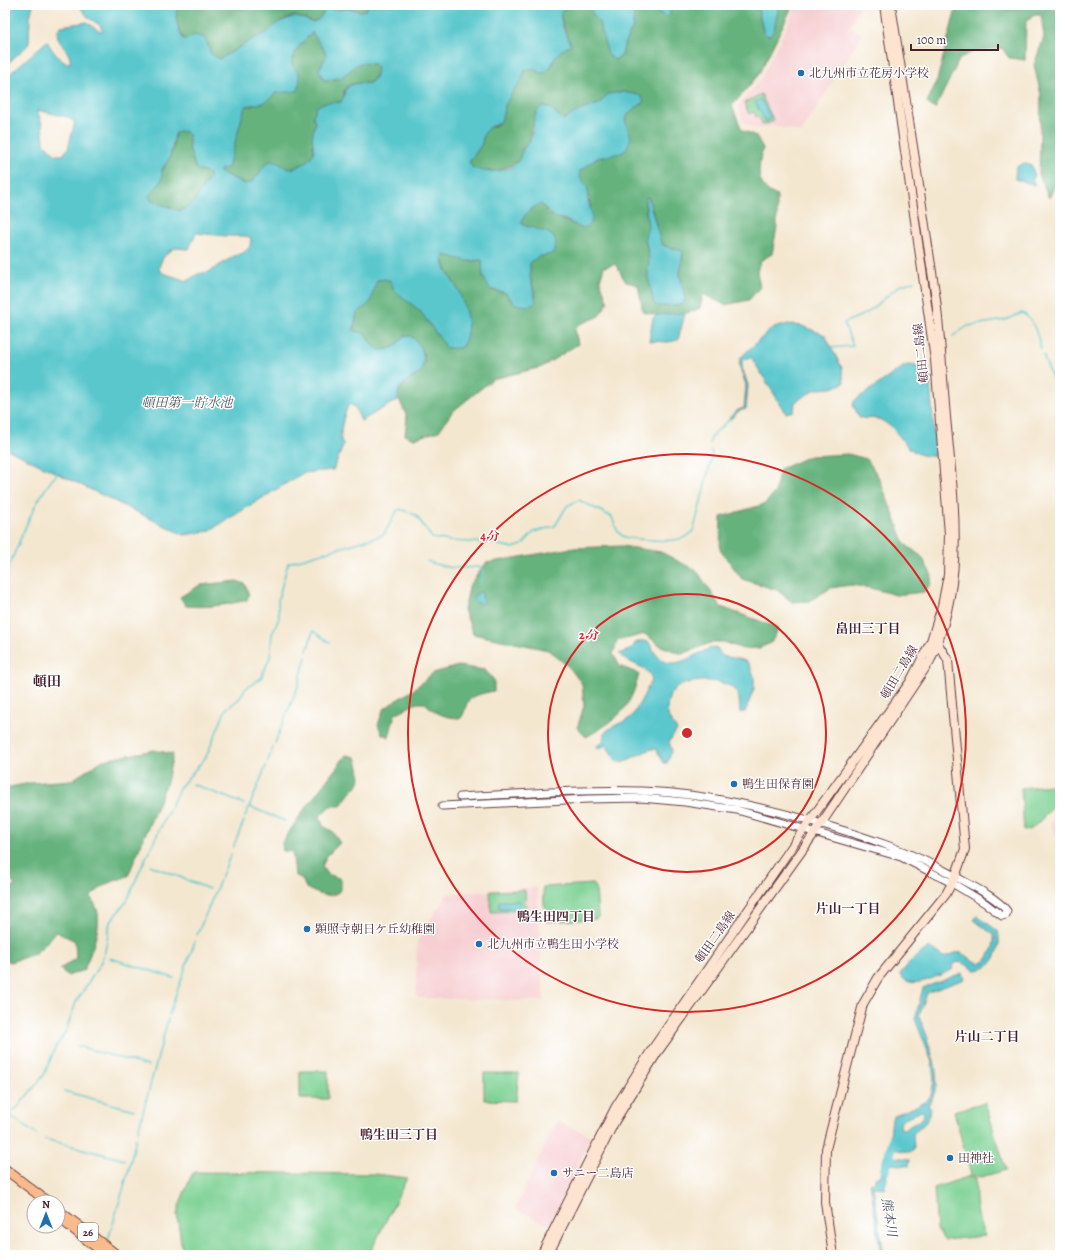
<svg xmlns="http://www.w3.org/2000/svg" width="1065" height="1260" viewBox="0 0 1065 1260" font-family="Alegreya,'Noto Serif JP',serif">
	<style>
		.built { fill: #f7cfd2 }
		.green { fill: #7cd093; stroke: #63785f }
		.forest { fill: #65b27d; stroke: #586854; fill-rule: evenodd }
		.water { fill: #5ac7cd; stroke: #52737c; fill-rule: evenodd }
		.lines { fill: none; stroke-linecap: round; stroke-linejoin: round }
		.stream { stroke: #5ac7cd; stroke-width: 1.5 }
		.river { stroke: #5ac7cd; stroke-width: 10 }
		.tertiary-casing { stroke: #643d44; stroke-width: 9 }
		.secondary-casing { stroke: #643d44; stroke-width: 10 }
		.primary-casing { stroke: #643d44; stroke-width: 11 }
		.tertiary { stroke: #fff; stroke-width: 7 }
		.secondary { stroke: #fde4d1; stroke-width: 8 }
		.primary { stroke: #fabb8c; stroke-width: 9 }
		.ring { fill: none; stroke: #d62828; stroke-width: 2 }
		.poi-dot { fill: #1f6fb2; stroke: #fff; stroke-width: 1.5 }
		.labels { text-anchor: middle; stroke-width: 3; stroke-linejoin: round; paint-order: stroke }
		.shield { fill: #fff; stroke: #80626b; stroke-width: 1 }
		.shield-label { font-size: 11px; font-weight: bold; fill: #4a1f2b }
		.poi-label { font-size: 12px; fill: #4a1f2b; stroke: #fff; text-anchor: start }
		.street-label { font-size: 12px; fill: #4a1f2b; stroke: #fff }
		.water-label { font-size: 13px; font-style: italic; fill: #505a64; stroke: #fff }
		.neighbourhood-label { font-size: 13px; font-weight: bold; fill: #4a1f2b; stroke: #fff }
		.quarter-label { font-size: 14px; font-weight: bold; fill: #4a1f2b; stroke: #fff }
		.centre { fill: #d62828; stroke: #fff; stroke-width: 2 }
		.ring-label { font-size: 12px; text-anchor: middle; font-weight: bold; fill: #d62828; stroke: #fff; stroke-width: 3; stroke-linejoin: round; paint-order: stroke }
	</style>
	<rect width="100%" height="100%" fill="#fff"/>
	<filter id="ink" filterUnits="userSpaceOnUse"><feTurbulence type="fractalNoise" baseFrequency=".025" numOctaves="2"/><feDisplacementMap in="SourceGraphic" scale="8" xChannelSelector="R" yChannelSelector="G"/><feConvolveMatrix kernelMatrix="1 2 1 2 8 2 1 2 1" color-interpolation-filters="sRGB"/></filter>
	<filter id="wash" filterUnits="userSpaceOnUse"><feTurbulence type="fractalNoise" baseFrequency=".012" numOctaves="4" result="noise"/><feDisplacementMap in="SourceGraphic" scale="16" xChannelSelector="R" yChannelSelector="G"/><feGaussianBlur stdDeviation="0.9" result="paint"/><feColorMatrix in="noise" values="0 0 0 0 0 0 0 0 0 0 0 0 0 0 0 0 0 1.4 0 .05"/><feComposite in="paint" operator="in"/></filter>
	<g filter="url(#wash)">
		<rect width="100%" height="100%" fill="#f4e7d0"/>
		<path class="built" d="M 797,5 L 861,5 L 850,26 L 862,34 L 801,133 L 773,125 L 759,129 L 744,123 L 738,106 L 761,79 Z
			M 1060,807 L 1060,843 L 1050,824 Z
			M 537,887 L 544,1001 L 418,998 L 416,996 L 417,941 L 447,894 Z
			M 559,1122 L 591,1136 L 591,1138 L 550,1224 L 548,1225 L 516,1209 L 516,1207 L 556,1123 Z"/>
		<path class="green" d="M 761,94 L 774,121 L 763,125 L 758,116 L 756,117 L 754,112 L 749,114 L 744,103 Z
			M 1060,784 C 1060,787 1061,791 1059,794 C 1055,803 1035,832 1024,831 L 1021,788 Z
			M 593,884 L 596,887 L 598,917 L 596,919 L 545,922 L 543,887 Z
			M 525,890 L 526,911 L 491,912 L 490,891 Z
			M 300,1071 L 328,1071 L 328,1099 L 300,1099 Z
			M 484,1073 L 519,1073 L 516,1101 L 484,1100 Z
			M 985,1102 L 1006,1170 L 981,1177 L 971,1175 L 954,1111 Z
			M 196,1172 L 375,1174 L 407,1178 L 369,1255 L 183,1255 L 177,1215 L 180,1203 L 192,1174 Z
			M 970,1176 L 976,1178 C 975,1198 976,1218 985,1236 L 944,1240 L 937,1230 L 934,1188 Z"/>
		<path class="forest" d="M 179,5 L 370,5 L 366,10 L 362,11 C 353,11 342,7 334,8 C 324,9 321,20 312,22 L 303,18 L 295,16 L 290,17 L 277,23 L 267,33 L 243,45 L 220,59 L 211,54 L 207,42 L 184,39 C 178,28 173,16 179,5 Z
			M 569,5 L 587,5 L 599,23 L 614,60 L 622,56 L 625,42 L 633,27 L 633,15 L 636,12 L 656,9 L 661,15 L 671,9 L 670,5 L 757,5 L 763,31 L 774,30 L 779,5 L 793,5 L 759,74 L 732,106 L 742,130 L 756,136 L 763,148 C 758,168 754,186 777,196 L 777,227 L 772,254 L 760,261 L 757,272 L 760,287 L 749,300 L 725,305 L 703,294 L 700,308 C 684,317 660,317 643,312 L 638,285 L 626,282 L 615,264 L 604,267 L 600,280 L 608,303 L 598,317 L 580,324 L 575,329 L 578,344 L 542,367 L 493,379 L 452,412 L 439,431 L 413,439 L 405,435 L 407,417 L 398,397 C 399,375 441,374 417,342 C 413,337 411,335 404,336 L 396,346 L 388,349 L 379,350 L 374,346 L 369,338 L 353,330 L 357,313 L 367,305 L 377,280 L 385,279 L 391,281 L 394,290 L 420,311 L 447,348 L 460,348 C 474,333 466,310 459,293 C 454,280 444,271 443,256 L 444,255 L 472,261 L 482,260 L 483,277 L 493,291 L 506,293 L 512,302 L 536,297 L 530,277 L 530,263 L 537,257 L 552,254 C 566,231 536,230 523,225 L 521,223 C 523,215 533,206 541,204 L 549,214 L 575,225 L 591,208 C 589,202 589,195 587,189 C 585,181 578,179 580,171 L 597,158 L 607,156 L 626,125 C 624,111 634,110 642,104 L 642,97 L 623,92 L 608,94 L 599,104 L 576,112 L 562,120 L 555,114 L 540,108 L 531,129 L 529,144 L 523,148 L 518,161 C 503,170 488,176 472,167 L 469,163 L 482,144 L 483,136 L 488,128 L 497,125 L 504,112 L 505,105 L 515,88 L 521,81 L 525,70 L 533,68 L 541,73 C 552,72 551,62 557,55 C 560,51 564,49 568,47 C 569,35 562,25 560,13 ZM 646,197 L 649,198 L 661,243 L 670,248 L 677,248 L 683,254 L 680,274 L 685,300 L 654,304 L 648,277 L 649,258 L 645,240 L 648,228 L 645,204 Z
			M 957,5 L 1060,5 L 1060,175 L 1049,198 L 1039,174 L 1041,95 L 1034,65 L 1044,37 L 1041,15 L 1035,15 L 1026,20 L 1025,60 L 1009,58 L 1002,48 L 975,51 L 960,58 L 935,109 L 927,103 L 937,80 Z
			M 312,32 L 327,55 L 323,61 L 326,80 L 341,78 L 356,65 L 361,63 L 373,64 L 377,67 L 377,72 L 372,81 C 365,87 350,78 345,90 C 342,94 345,98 341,102 L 328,103 L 317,106 L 313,116 L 315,122 L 312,138 L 314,152 C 310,161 299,169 288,169 L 278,163 L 270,161 C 259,168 258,184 243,184 L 239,181 L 220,172 L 221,169 L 228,168 L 245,106 L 252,106 L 275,93 L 298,91 C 299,84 301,77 298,72 C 296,69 292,68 292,64 C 290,54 306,39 312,32 Z
			M 179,131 L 185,132 L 189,135 L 189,148 L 196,169 L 208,173 L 210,177 C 200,188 197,206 180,211 L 152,201 L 149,199 L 149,196 L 173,150 L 175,134 Z
			M 848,454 L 867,459 L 879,478 L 905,544 L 922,557 L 932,576 L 931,584 L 924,592 L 896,595 L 870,588 L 851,585 L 831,588 L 809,601 L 792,602 L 777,590 L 742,579 L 720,550 L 721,517 L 765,504 L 775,492 L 780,469 L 810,456 Z
			M 622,546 L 661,552 L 697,571 L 721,607 L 779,628 L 771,643 L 759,648 L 743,649 L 724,642 L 713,642 L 682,654 L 661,646 L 645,634 L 617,641 L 613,654 L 620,666 L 639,674 C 630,710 618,719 586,737 L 577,728 L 584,706 L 582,684 L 569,667 L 548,650 L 473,634 L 464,610 L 470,584 L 486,563 L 572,548 Z
			M 237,581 L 245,584 L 249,595 L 247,600 C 226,605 207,608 186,606 L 180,597 L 200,585 Z
			M 458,666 L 485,670 L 494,680 L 494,691 C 485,693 473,694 467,703 C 465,708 465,713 461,718 C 445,718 436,714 425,703 L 417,703 L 395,714 L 389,737 L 382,734 L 378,725 L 383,710 L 395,701 L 413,690 L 433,673 Z
			M 154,750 L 173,754 L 167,782 L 128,876 L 106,884 L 91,896 C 93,901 97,907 98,913 C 101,931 90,954 84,970 L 68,976 L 60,969 L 76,958 L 75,941 L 57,932 L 35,954 L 10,962 L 5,959 L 5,892 L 15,885 L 5,874 L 5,846 L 8,839 L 5,836 L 5,788 L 30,783 L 72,780 L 103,760 Z
			M 346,755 L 356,757 C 367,790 353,783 341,806 L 330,806 L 320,816 L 323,826 L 332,831 L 340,843 L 326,857 L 322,867 L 328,874 L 341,879 L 341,890 C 330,900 317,894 306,888 L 302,879 L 295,875 L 292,851 L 283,851 L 282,843 L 301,814 Z"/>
		<path class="water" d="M 5,5 L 33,5 L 30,17 L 29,44 L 5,66 Z
			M 78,5 L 179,5 C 173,16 178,29 183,39 L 188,39 L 194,35 L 205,38 L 211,54 L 220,59 L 258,36 L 267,33 L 277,23 L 295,16 L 312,22 L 318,20 L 327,8 L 341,10 L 346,8 L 359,11 L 366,10 L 369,5 L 569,5 L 560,13 L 563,28 L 570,42 L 570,45 C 566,49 560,50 557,55 C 551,62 552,72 541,73 L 533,68 L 525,70 L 521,81 L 515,88 L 505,105 L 501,122 L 488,128 L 483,136 L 482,144 L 469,162 L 472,167 C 484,174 508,173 518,161 C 520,158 521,153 523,149 C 524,147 527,145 529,143 C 535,132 530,113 543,106 L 550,108 L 563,120 L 576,112 L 599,104 L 608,94 L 623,92 L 639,95 L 644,100 C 640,109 631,106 625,120 L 631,137 L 626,150 L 621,153 L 597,158 L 580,171 C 578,178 584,181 587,187 C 589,191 587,196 588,200 C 591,211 598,226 581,228 L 566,220 L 554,217 L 541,204 C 533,206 523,215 521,223 L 523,225 C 536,230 566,231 552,254 L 537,257 L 530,263 L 530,277 L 536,302 L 534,304 L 527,306 L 515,304 L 506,293 L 490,289 L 483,277 L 482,260 L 468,261 L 444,255 C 440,266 454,282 459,292 C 466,309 474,333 460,348 L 447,348 L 420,311 L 394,290 L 391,281 L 385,279 L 377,280 L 370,303 L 357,313 L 353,330 L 365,334 L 374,346 L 379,350 L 388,349 L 396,346 L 404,336 L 411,336 C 424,346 426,359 420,373 C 411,379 394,386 399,399 L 361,421 L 355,407 L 349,404 C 344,414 340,429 341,441 L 344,444 L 333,470 L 303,473 L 209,531 L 184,535 L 5,448 L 5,78 L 47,41 C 51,48 60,64 70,63 C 73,50 48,39 61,26 L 87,22 L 98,30 L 103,31 L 101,26 L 89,18 ZM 312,32 L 327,55 L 319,70 L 324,80 L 341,78 L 356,65 L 361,63 L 373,64 L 377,67 C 377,73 375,80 370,83 C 359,84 353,81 345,90 L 344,96 L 341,102 L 324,103 L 317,106 L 313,116 L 315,122 L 312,138 L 314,152 C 310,161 298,169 288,169 L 278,163 L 270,161 C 259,168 258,184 243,184 L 239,181 L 220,172 L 221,169 L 228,168 L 245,106 L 263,103 L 272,97 L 275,93 L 298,91 C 299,85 301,77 298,72 C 296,69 292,68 292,64 C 290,54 306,39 312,32 ZM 37,110 L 68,117 L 75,122 L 68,148 L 63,155 L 56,155 L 44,143 L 42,124 ZM 179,131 L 185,132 L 189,135 L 189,148 L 196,169 L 208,173 L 210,177 C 201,188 197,206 180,211 L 152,201 L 150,199 L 149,196 L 160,183 L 162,178 L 162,169 L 170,157 L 175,134 ZM 196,233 L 226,236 L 245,236 L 251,238 L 250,247 L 243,253 L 234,256 L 209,272 L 198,274 L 187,281 L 163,273 L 159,270 C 160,259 166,253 175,248 L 189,249 Z
			M 587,5 L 670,5 L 670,15 L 665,17 L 655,9 L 634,13 L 633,27 L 625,42 L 622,56 L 614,60 L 608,54 L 599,23 Z
			M 757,5 L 779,5 L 774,30 L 770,36 L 764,34 Z
			M 761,99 L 771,118 L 765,121 L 755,102 Z
			M 1024,163 L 1032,166 L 1034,174 L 1032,179 L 1035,185 L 1015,179 L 1016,167 Z
			M 648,197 L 661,243 L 664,246 L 683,251 L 680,274 L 685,300 L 684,303 L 681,305 L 658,306 L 654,304 L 648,277 L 649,258 L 645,237 L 648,227 L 645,199 Z
			M 682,313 L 685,314 L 678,340 L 668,342 L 649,341 L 653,318 L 656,315 Z
			M 788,324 L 802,326 L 825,335 L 842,368 L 844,383 L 832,388 L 816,389 L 795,402 L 794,411 L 786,413 L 751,357 L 742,360 L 742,367 L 748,385 L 746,409 L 739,411 L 731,419 L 729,418 L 738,410 L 744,408 L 746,385 L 739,365 L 740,358 L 771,329 Z
			M 906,365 L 926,366 L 929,369 L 936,456 C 902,458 906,433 881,420 C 874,417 866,420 859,417 L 853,405 L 854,401 Z
			M 481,591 L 484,603 L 482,604 L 476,602 L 472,598 Z
			M 642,641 L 649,642 C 666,680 686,657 714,647 L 717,648 L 722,656 L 743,660 L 748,663 L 754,676 L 754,689 L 745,712 L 740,712 C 739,705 740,696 736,691 C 725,677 684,678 673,691 C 668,696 666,708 668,714 C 669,721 674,724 677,730 L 669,742 L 672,751 L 667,763 L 664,763 L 656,749 L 651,749 L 623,762 L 617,762 L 606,745 L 598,749 L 597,746 L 604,742 C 599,728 622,724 630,718 C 635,714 648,687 652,679 C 647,664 628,665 619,654 L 632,649 L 635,643 Z
			M 499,901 L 520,901 L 521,908 L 499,908 Z
			M 977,916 L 998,931 C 1002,949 995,969 975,970 C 967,966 962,959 953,964 L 952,970 C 938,975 909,993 900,974 L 913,959 L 929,947 L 943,957 C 950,957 954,951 961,953 C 971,956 973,965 984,962 C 991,955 995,945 994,935 L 974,920 Z
			M 962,973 L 964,979 L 927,993 L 919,1017 L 928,1038 L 927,1040 C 935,1062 943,1085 928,1105 L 930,1108 L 928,1120 L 913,1134 L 914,1149 L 910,1152 L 891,1149 L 889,1146 L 892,1118 L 897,1114 L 926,1102 L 931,1095 L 934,1080 L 932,1062 L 915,1019 L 923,988 ZM 921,1111 L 924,1112 L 923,1118 L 905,1129 L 900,1128 L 901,1120 Z
			M 884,1156 L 910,1159 L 909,1166 L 894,1164 L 888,1166 L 885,1188 L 873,1187 L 884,1255 L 881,1255 L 870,1182 L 874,1183 L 875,1178 L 881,1176 Z"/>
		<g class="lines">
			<path class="stream" d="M 953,336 L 968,326 L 1005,320 L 1022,313 C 1034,318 1038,337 1041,349
				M 829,348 L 853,346 L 844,323 L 867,313 L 899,286 L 914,281
				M 1043,355 L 1055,385 L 1060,381
				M 710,443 L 711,437 L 731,418
				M 427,561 C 449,570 457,568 480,567 L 483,571 L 480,583
				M 5,574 C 22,540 32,500 58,473
				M 307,651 L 313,631 L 330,643
				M 275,743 L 298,686 L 306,657
				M 268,761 L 273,747
				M 192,784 L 244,804
				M 250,807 L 285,821
				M 245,817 L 266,766
				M 233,847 L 244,821
				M 150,865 L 209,889
				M 197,935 L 231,854
				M 110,958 L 174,978
				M 169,1014 L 195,941
				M 77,1046 L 148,1066
				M 64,1091 L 134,1110
				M 5,1111 L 13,1111 L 17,1108 L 44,1075 L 55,1048 L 66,1031 L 76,1002 L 100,964 L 105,951 L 110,922 L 127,901 L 141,868 L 180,787 L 206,757 L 226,709 L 239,699 L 245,689 L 261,678 L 270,657 L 272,634 L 279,618 L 278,600 L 288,563 L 380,536 L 384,534 L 397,511 L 400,509 L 416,515 L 432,538 L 450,541 L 491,543 L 513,548 L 522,545 L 534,532 L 555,526 L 567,506 L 579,500 L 612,517 C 616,527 616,534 627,538 C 643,539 686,547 694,529 L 712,457 L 711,450
				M 5,1112 L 37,1135
				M 138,1131 L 168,1019
				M 45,1139 L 125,1160
				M 108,1240 L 128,1173 L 136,1138"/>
			<path class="river" d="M 885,1169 L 895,1136"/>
		</g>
	</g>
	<g filter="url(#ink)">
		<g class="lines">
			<defs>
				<path id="tertiary" d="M 442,806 L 588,799 L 641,798 L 685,802 L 737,810 L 901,857 L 952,883 L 985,903 L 1002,916 L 1006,915 L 1007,911 C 996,896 966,883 949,873 C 909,851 866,837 822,824 C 764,807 702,793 641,791 C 581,789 520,794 460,797"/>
				<path id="secondary" d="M 541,1255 L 615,1108 L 651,1051 L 804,829 L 910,682 L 931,641 L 942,606 L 948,575 L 949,534 L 935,360 L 884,5
					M 548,1255 L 615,1121 L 657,1053 L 821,824 L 930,661 C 969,577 952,493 945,405 C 942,367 940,329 935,292 C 921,196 906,101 891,5
					M 833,1255 L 825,1202 L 826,1149 L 863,1004 L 878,978 L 946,894 L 955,877 L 965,849 L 948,660 L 938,644"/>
				<path id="primary" d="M 5,1169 L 48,1202
					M 58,1210 L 117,1255
					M 62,1220 L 106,1255"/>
			</defs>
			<use href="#tertiary" class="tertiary-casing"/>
			<use href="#secondary" class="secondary-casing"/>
			<use href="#primary" class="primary-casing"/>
			<use href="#tertiary" class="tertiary"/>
			<use href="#secondary" class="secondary"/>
			<use href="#primary" class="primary"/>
		</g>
	</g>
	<g class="ring">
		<circle cx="687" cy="733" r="139"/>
		<circle cx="687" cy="733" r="279"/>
	</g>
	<g class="poi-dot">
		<circle cx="801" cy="73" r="4"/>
		<circle cx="734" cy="784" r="4"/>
		<circle cx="307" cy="929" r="4"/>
		<circle cx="479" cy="944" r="4"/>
		<circle cx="950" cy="1158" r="4"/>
		<circle cx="554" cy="1173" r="4"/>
	</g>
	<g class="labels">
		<rect class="shield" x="78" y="1223" width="20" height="18" rx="3"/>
		<g class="shield-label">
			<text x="88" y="1236">26</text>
		</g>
		<g class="poi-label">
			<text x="809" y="77">北九州市立花房小学校</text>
			<text x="742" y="788">鴨生田保育園</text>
			<text x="315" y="933">顕照寺朝日ケ丘幼稚園</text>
			<text x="487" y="948">北九州市立鴨生田小学校</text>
			<text x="958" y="1162">田神社</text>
			<text x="562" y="1177">サニー二島店</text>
		</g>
		<g class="street-label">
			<text transform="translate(921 353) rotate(-96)" y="4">頓田二島線</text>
			<text transform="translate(899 672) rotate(-59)" y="4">頓田二島線</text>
			<text transform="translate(715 937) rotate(-55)" y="4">頓田二島線</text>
		</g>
		<g class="water-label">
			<text x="187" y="407">頓田第一貯水池</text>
			<text transform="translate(890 1217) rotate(81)" y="5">熊本川</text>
		</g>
		<g class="neighbourhood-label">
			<text x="868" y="633">畠田三丁目</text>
			<text x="848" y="913">片山一丁目</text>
			<text x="556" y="921">鴨生田四丁目</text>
			<text x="987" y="1041">片山二丁目</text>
			<text x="399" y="1139">鴨生田三丁目</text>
		</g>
		<g class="quarter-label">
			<text x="47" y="686">頓田</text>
		</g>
	</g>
	<circle cx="687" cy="733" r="6" class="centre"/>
	<g class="ring-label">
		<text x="490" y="540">4 分</text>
		<text x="589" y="639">2 分</text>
	</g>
	<rect width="1065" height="1260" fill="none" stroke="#fff" stroke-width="20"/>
	<g transform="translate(46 1214)"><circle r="19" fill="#ffffff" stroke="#b7a5aa"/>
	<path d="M0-3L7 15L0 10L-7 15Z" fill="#1f6fb2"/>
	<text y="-6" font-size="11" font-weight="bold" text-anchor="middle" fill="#4a1f2b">N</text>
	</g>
	<path d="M911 44v6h87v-6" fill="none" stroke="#4a1f2b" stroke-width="2"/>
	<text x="917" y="44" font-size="12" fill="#4a1f2b" stroke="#ffffff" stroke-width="3" paint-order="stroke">100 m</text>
</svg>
